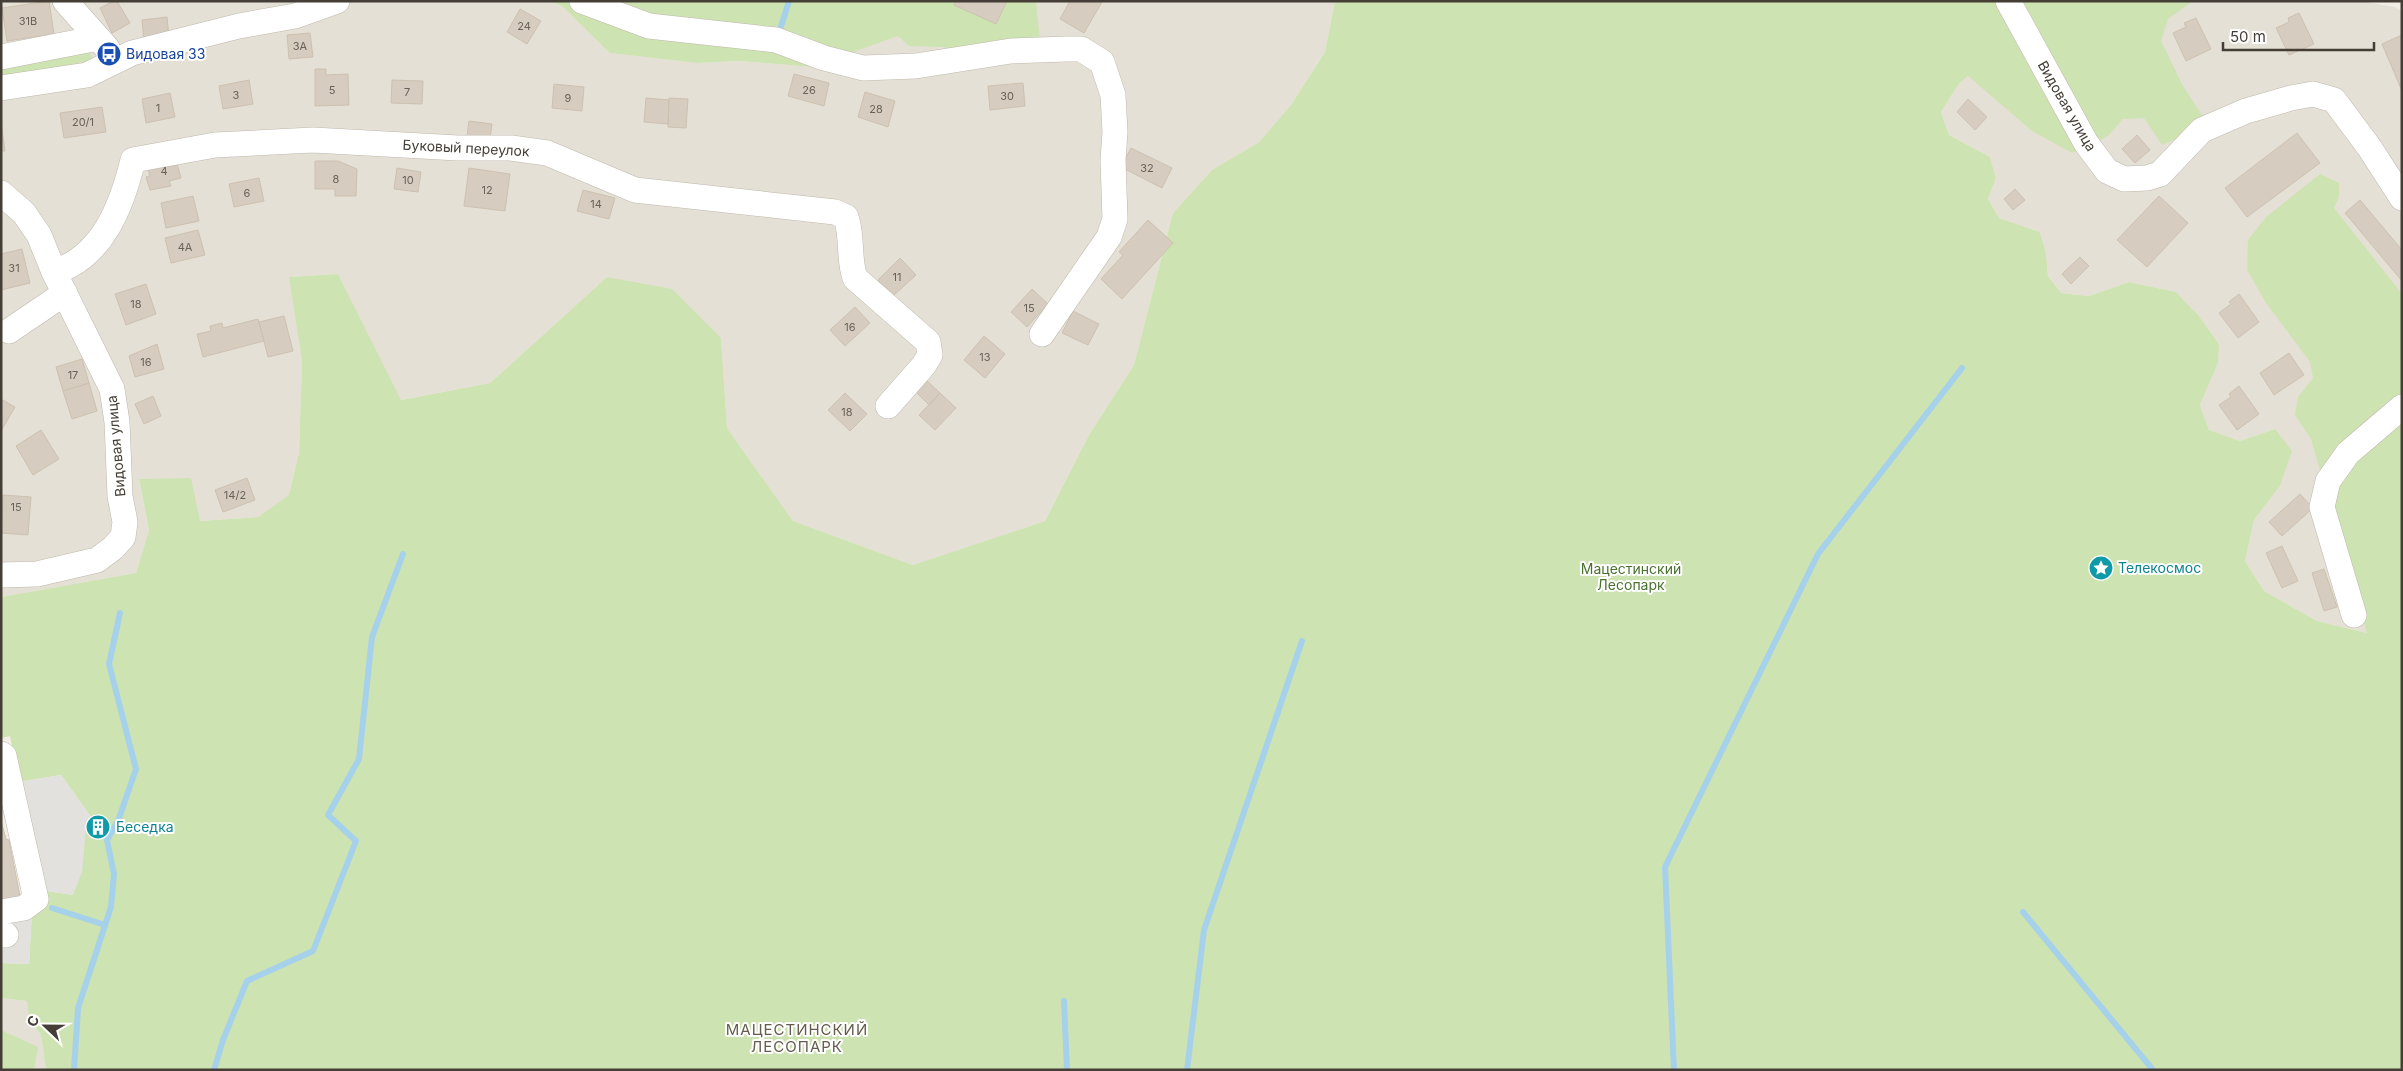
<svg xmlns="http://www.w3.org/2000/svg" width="2403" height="1071" viewBox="0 0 2403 1071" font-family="Inter,sans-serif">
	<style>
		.residential { fill: #e5e0d5 }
		.green { fill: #cee3b2 }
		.parking { fill: #e3e1de }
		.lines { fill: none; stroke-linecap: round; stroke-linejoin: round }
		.stream { stroke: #a6d1eb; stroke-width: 6 }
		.building { fill: #d6ccbf; stroke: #cdc1b0 }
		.minor-casing { stroke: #bfb8ac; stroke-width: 26 }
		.minor { stroke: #fff; stroke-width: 25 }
		.labels { text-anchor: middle; stroke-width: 4; stroke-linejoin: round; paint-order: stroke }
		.number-label { font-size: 11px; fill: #686258 }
		.transit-label { font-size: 14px; fill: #164399; stroke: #fff; text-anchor: start }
		.street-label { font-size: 14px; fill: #443e36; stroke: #fff }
		.culture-label { font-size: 14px; fill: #0d838f; stroke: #fff; text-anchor: start }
		.park-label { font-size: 14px; fill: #49712e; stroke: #fff }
		.neighbourhood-label { font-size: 15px; letter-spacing: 1px; fill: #665c4e; stroke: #fff }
	</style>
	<rect width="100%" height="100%" fill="#f2eee6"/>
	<path class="residential" d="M 1,1 L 550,1 L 562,6 L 611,53 L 697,63 L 740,61 L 811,67 L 934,1 L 1335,1 L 1325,52 L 1291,105 L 1259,142 L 1212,170 L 1173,213 L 1134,365 L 1089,435 L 1045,521 L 913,565 L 793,521 L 727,428 L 721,338 L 607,277 L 490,383 L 400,400 L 338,274 L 290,277 L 302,361 L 299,453 L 289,496 L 258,517 L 199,521 L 139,480 L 149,530 L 136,573 L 1,597 Z
		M 1970,1 L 2360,1 L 2395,7 L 2402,11 L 2402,627 L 2367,633 L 2317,621 L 2264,591 L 2245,561 L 2254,520 L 2280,486 L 2275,429 L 2240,441 L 2209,430 L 2200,405 L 2218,363 L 2219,344 L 2199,316 L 2176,292 L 2129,282 L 2089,296 L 2061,293 L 2048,276 L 2046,253 L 2040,232 L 1999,218 L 1988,199 L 1996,178 L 1990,157 L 1949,135 L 1941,112 L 1958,85 L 1968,76 Z
		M 1,998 L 27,1001 L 29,1019 L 41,1035 L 46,1070 L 1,1070 Z"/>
	<path class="green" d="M 550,1 L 1036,1 L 1041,50 L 976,56 L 943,47 L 909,46 L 898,36 L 811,67 L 740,61 L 697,63 L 610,53 L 562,6 Z
		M 1335,1 L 2193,1 L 2168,19 L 2161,41 L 2183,86 L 2206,121 L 2190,133 L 2162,145 L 2144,118 L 2123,119 L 2108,136 L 2072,153 L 2032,131 L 1968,76 L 1958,85 L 1941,112 L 1949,135 L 1990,157 L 1996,178 L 1988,199 L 1999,218 L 2040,232 L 2046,253 L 2048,276 L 2061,293 L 2089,296 L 2129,282 L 2176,292 L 2199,316 L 2219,344 L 2218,363 L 2200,405 L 2209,430 L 2240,441 L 2275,429 L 2292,451 L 2280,486 L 2254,520 L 2245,561 L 2264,591 L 2317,621 L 2367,633 L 2311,439 L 2295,415 L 2298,397 L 2313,378 L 2310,362 L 2266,303 L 2247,270 L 2248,240 L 2266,217 L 2320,174 L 2339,183 L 2339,197 L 2334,208 L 2402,294 L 2402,1070 L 46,1070 L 41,1035 L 29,1019 L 27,1001 L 1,998 L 1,963 L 29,964 L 32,911 L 44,908 L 47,891 L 73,895 L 86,828 L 91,817 L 61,775 L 19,782 L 10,736 L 1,738 L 1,597 L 136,573 L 149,530 L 139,479 L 191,478 L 200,521 L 258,517 L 289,495 L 299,453 L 302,361 L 289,277 L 338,274 L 401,400 L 490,383 L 607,277 L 672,289 L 721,338 L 727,428 L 793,521 L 913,565 L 1045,521 L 1089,435 L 1134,365 L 1173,213 L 1212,170 L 1259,142 L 1291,105 L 1325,52 Z
		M 88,49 L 93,60 L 1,79 L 1,65 Z
		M 1,1030 L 38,1047 L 34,1070 L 1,1070 Z"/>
	<path class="parking" d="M 61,775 L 91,817 L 86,829 L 82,872 L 73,895 L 47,891 L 36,843 L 18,782 Z
		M 32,911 L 29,964 L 1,963 L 1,917 Z"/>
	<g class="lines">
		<path class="stream" d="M 778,36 L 789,1
			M 52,908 L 105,925
			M 2023,912 L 2153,1070
			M 1064,1001 L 1067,1070
			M 74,1070 L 78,1008 L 111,907 L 114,874 L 107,840 L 118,821 L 136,769 L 109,664 L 120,613
			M 214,1070 L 223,1040 L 247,981 L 313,951 L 356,841 L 328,815 L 359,759 L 372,637 L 403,554
			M 1187,1070 L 1204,930 L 1302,641
			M 1674,1070 L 1665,867 L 1818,554 L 1962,368"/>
	</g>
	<path class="building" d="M 49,1 L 54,34 L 7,41 L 2,8 Z
		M 114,1 L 117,1 L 130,23 L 112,33 L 100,8 Z
		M 956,1 L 1007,1 L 996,24 L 954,5 Z
		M 1070,1 L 1102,2 L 1084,33 L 1060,19 Z
		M 520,9 L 541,21 L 527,44 L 507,32 Z
		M 2299,13 L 2314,44 L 2289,55 L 2276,28 L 2289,22 L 2288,18 Z
		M 167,17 L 169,38 L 144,40 L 142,20 Z
		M 2196,18 L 2211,49 L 2186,61 L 2173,33 L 2186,27 L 2184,23 Z
		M 310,33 L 313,57 L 289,59 L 287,35 Z
		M 2402,35 L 2402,91 L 2382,44 Z
		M 315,69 L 326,69 L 326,75 L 348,74 L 349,105 L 315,106 Z
		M 794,74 L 829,83 L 824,106 L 788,96 Z
		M 249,80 L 253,104 L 223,109 L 219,86 Z
		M 392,80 L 423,81 L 422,104 L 391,103 Z
		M 1023,83 L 1025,106 L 990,110 L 988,86 Z
		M 554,84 L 584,87 L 582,111 L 552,108 Z
		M 865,92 L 895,101 L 888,127 L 858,117 Z
		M 170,93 L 175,117 L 146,123 L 142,99 Z
		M 646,98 L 669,100 L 668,124 L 644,122 Z
		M 669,98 L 688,99 L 686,128 L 668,127 Z
		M 1968,99 L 1987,117 L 1975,130 L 1957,112 Z
		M 102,107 L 106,132 L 64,138 L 60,113 Z
		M 469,121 L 492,124 L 490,139 L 467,136 Z
		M 1,122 L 5,151 L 1,151 Z
		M 2297,133 L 2320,163 L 2247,217 L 2225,188 Z
		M 2137,135 L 2150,150 L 2135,163 L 2122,149 Z
		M 1131,148 L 1172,168 L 1162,188 L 1121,167 Z
		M 175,157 L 181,178 L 169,181 L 171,186 L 150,190 L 146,177 L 150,176 L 147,165 Z
		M 315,161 L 338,161 L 357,169 L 356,196 L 335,196 L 335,189 L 315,189 Z
		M 397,168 L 421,172 L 418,192 L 394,189 Z
		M 469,168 L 510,174 L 505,211 L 464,206 Z
		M 259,178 L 264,201 L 234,207 L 229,184 Z
		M 2015,189 L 2025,200 L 2013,210 L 2004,199 Z
		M 583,190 L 615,198 L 609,219 L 577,211 Z
		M 193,196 L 199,221 L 166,228 L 161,203 Z
		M 2159,196 L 2188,223 L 2147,267 L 2117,240 Z
		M 2360,200 L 2402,250 L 2402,281 L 2345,213 Z
		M 1148,220 L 1173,243 L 1122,299 L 1101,279 L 1123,255 L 1119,252 Z
		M 198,230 L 205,255 L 171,263 L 165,238 Z
		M 22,249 L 30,283 L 1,290 L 1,254 Z
		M 2080,257 L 2089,266 L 2071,284 L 2062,274 Z
		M 900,258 L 916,275 L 893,296 L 878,280 Z
		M 146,284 L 156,314 L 126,325 L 115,294 Z
		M 1032,289 L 1048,304 L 1027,327 L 1011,312 Z
		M 2239,294 L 2259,322 L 2238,338 L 2219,313 L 2231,304 L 2229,302 Z
		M 855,307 L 870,323 L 845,346 L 830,330 Z
		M 1073,311 L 1099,324 L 1088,345 L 1062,333 Z
		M 284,316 L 293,351 L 268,357 L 259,322 Z
		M 258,319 L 264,341 L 203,357 L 197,334 L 211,331 L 210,326 L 222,323 L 223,328 Z
		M 984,336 L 1005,354 L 985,378 L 964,360 Z
		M 157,344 L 164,369 L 135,377 L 129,356 Z
		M 2289,353 L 2304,375 L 2274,395 L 2260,373 Z
		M 82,359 L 89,383 L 63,391 L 56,367 Z
		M 923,377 L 940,393 L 929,405 L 912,388 Z
		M 89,383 L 97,411 L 72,419 L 63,391 Z
		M 2239,386 L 2259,414 L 2237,430 L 2219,405 L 2231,397 L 2229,394 Z
		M 845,393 L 867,414 L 850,431 L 828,410 Z
		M 940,393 L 956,408 L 935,430 L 919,415 Z
		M 153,396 L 161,416 L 144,424 L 135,404 Z
		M 1,399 L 15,407 L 1,431 Z
		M 41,430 L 59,459 L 33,475 L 16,446 Z
		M 247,478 L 255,500 L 223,512 L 215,490 Z
		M 2300,494 L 2313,508 L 2282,536 L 2269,522 Z
		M 3,495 L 31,497 L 28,535 L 1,533 Z
		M 2282,546 L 2298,581 L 2282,588 L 2266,553 Z
		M 2324,569 L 2337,607 L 2324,611 L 2312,573 Z
		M 96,814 L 107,819 L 99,839 L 88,834 Z
		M 1,821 L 6,839 L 9,840 L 20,896 L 1,907 Z"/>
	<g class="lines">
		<defs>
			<path id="minor" d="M 65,1 L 107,48
				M 582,1 L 649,26 L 776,40 L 824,58 L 863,68 L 916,66 L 1011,51 L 1067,49 L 1081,49 L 1102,62 L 1113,95 L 1115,132 L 1113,160 L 1115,219 L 1109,237 L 1042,334
				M 2008,1 L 2086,143 L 2107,171 L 2124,179 L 2147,178 L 2160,174 L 2202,130 L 2246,111 L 2291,98 L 2313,94 L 2334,100 L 2369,147 L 2402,198
				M 1,57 L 98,38
				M 1,88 L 87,75 L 132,53 L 239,26 L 295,16 L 337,1
				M 1,193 L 24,213 L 39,235 L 54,272 L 112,389 L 117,422 L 120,496 L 125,522 L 123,537 L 113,548 L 97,560 L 37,574 L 1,575
				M 54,272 C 103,257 122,205 133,160 L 215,145 L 313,140 L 458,148 L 511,148 L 547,153 L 635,190 L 835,212 L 846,217 C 853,237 848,258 855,278 L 928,342 L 930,355 L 924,365 L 888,406
				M 9,331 L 65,293
				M 2354,615 L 2322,507 L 2328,481 L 2348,453 L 2402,407
				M 1,754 L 4,756 L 36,899 L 24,908 L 1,912
				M 1,935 L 6,935"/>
		</defs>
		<use href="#minor" class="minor-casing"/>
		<use href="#minor" class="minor"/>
	</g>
	<defs>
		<symbol id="bus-disc" viewBox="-11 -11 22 22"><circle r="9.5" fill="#1a4fb4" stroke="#fff"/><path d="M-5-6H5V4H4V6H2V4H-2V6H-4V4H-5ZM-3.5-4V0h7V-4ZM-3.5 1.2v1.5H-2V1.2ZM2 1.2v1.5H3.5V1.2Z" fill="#fff"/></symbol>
		<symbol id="sight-disc" viewBox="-11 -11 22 22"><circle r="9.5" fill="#0f9aa8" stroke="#fff"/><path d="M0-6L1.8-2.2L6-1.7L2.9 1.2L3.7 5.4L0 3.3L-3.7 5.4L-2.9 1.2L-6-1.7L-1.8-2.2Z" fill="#fff"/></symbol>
		<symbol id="building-disc" viewBox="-11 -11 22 22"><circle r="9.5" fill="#0f9aa8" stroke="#fff"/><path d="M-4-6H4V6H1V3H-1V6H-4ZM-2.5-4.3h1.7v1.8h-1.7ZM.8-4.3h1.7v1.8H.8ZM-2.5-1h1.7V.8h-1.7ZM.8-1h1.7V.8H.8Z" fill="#fff"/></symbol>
	</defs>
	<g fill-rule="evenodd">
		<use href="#bus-disc" x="95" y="40" width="28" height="28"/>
		<use href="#sight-disc" x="2087" y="554" width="28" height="28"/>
		<use href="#building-disc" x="84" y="813" width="28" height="28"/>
	</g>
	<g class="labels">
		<g class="number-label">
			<text x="28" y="25">31В</text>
			<text x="524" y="30">24</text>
			<text x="300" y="50">3А</text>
			<text x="332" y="94">5</text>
			<text x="809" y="94">26</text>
			<text x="407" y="96">7</text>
			<text x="236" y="99">3</text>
			<text x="1007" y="100">30</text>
			<text x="568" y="102">9</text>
			<text x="158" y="112">1</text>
			<text x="876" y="113">28</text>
			<text x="83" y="126">20/1</text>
			<text x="1147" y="172">32</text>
			<text x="164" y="175">4</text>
			<text x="336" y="183">8</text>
			<text x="408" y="184">10</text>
			<text x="487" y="194">12</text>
			<text x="247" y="197">6</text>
			<text x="596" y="208">14</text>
			<text x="185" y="251">4А</text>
			<text x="14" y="272">31</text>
			<text x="897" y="281">11</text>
			<text x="136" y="308">18</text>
			<text x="1029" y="312">15</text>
			<text x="850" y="331">16</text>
			<text x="985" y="361">13</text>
			<text x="146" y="366">16</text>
			<text x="73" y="379">17</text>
			<text x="847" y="416">18</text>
			<text x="235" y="499">14/2</text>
			<text x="16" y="511">15</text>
		</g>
		<g class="transit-label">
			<text x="126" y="59">Видовая 33</text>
		</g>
		<g class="street-label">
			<text transform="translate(2067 106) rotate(60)" y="5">Видовая улица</text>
			<text transform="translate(466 148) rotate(3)" y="5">Буковый переулок</text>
			<text transform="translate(116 446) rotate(-95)" y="5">Видовая улица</text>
		</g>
		<g class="culture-label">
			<text x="2118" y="573">Телекосмос</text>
			<text x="116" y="832">Беседка</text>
		</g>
		<g class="park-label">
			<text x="1631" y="574">Мацестинский<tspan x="1631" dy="16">Лесопарк</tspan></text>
		</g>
		<g class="neighbourhood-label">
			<text x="797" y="1035">МАЦЕСТИНСКИЙ<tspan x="797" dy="17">ЛЕСОПАРК</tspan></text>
		</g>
	</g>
	<rect width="2403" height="1071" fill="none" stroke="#443e36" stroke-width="5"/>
	<g transform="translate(45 1026) rotate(292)" stroke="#ffffff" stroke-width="4" paint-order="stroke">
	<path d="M0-4L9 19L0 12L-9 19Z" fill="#443e36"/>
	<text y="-8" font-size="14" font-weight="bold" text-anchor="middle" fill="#443e36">С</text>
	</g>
	<path d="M2223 42v8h151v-8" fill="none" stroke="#443e36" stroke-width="2.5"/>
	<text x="2230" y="42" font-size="15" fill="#443e36" stroke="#ffffff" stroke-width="4" paint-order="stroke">50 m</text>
</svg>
